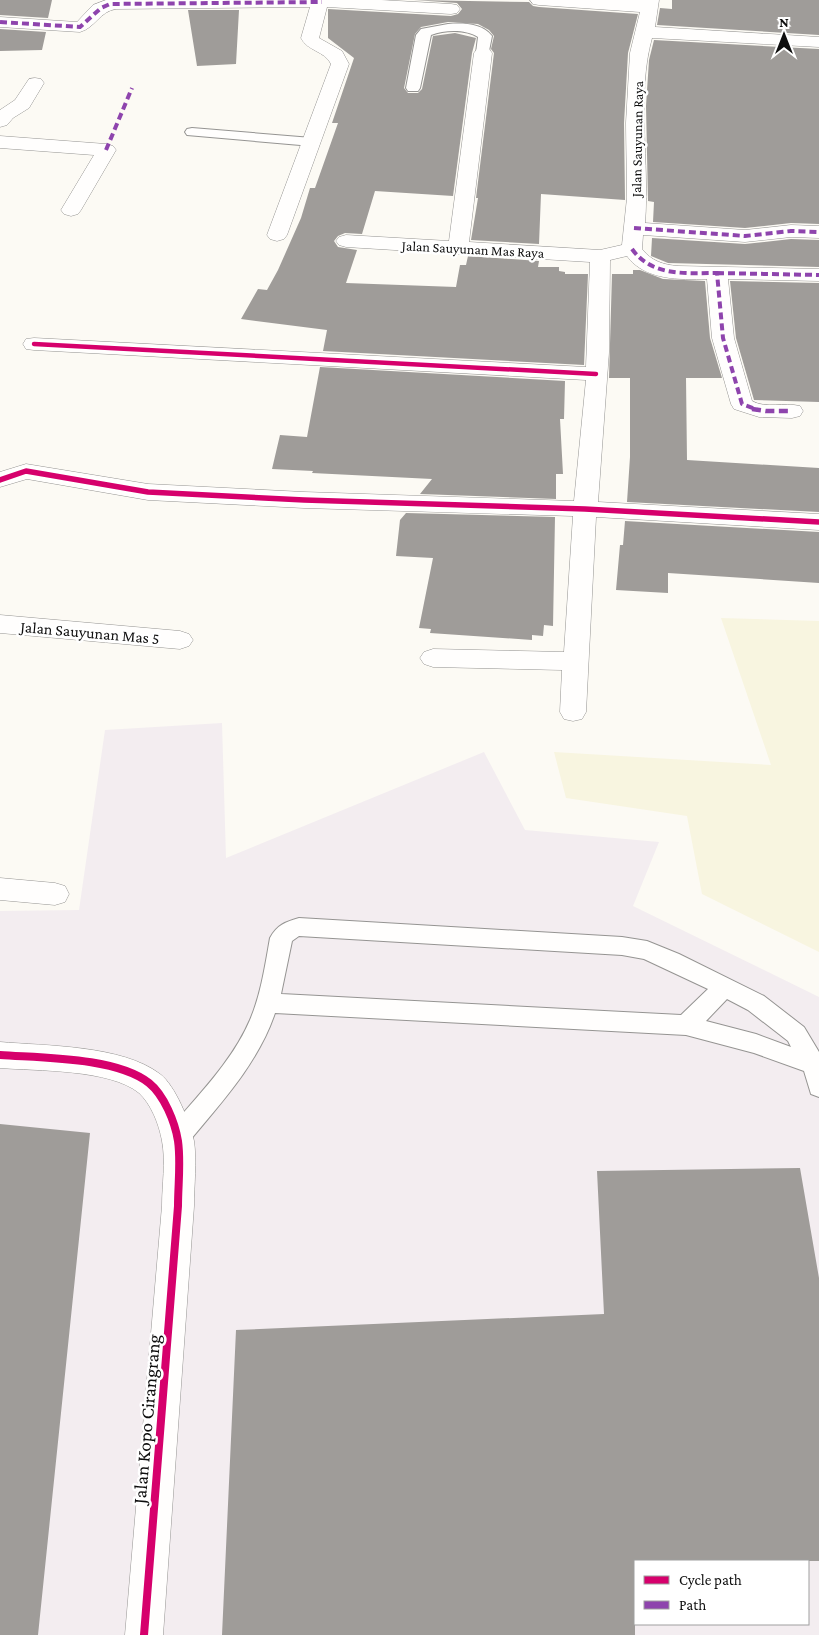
<svg xmlns="http://www.w3.org/2000/svg" width="819" height="1635" viewBox="0 0 819 1635" font-family="'Crimson Pro',serif">
	<style>
		.industrial { fill: #f3edf0; fill-rule: evenodd }
		.farmland { fill: #f8f5e0 }
		.building { fill: #9f9c99 }
		.lines { fill: none; stroke-linecap: round; stroke-linejoin: round }
		.service-casing { stroke: #959492; stroke-width: 2 }
		.minor-casing { stroke: #959492; stroke-width: 1 }
		.service { fill: #fffefd; fill-rule: evenodd }
		.minor { fill: #fffefd; fill-rule: evenodd }
		.quiet-far1 { stroke: #8e44ad; stroke-width: 4; stroke-dasharray: 7 4; stroke-linecap: butt }
		.quiet { stroke: #8e44ad; stroke-width: 4.5; stroke-dasharray: 9 4.5; stroke-linecap: butt }
		.cycleway-far2-casing { stroke: #fff; stroke-width: 7 }
		.cycleway-far1-casing { stroke: #fff; stroke-width: 9 }
		.cycleway-casing { stroke: #fff; stroke-width: 11 }
		.cycleway-far2 { stroke: #d6006c; stroke-width: 4.5 }
		.cycleway-far1 { stroke: #d6006c; stroke-width: 5.5 }
		.cycleway { stroke: #d6006c; stroke-width: 8 }
		.labels { text-anchor: middle; stroke-width: 5; stroke-linejoin: round; paint-order: stroke }
		.far-street-label { font-size: 14px; fill: #0e0e0e; stroke: #fff }
		.street-label { font-size: 16px; fill: #0e0e0e; stroke: #fff }
		.near-street-label { font-size: 19px; fill: #0e0e0e; stroke: #fff }
	</style>
	<rect width="100%" height="100%" fill="#fcfaf4"/>
	<path class="industrial" d="M 222,723 L 226,858 L 484,752 L 525,830 L 659,842 L 633,906 L 819,997 L 819,1635 L 0,1635 L 0,911 L 79,910 L 105,730 ZM 635,1561 L 808,1561 L 808,1624 L 635,1624 Z"/>
	<path class="farmland" d="M 721,618 L 819,621 L 819,952 L 702,894 L 687,816 L 566,798 L 554,752 L 771,765 Z"/>
	<path class="building" d="M 0,0 L 52,0 L 48,18 L 0,15 Z
		M 414,0 L 529,2 L 533,6 L 539,7 L 638,14 L 628,53 L 624,123 L 625,200 L 541,194 L 539,244 L 471,240 L 478,198 L 476,198 L 494,53 L 491,49 L 494,36 L 489,30 L 478,24 L 448,22 L 421,27 L 415,34 L 404,88 L 408,93 L 418,93 L 422,89 L 433,36 L 455,33 L 476,38 L 472,53 L 453,196 L 375,191 L 362,234 L 345,233 L 338,236 L 334,241 L 338,247 L 357,250 L 346,283 L 456,287 L 460,265 L 466,265 L 468,256 L 539,261 L 538,267 L 559,267 L 559,271 L 565,272 L 565,274 L 588,274 L 584,365 L 323,351 L 327,330 L 241,319 L 258,289 L 267,290 L 278,270 L 301,218 L 310,188 L 315,188 L 338,123 L 332,123 L 354,58 L 328,38 L 328,9 L 451,16 L 458,14 L 462,9 L 457,3 Z
		M 672,0 L 819,0 L 819,35 L 657,25 L 660,8 L 672,9 Z
		M 188,10 L 239,10 L 236,64 L 197,66 Z
		M 0,29 L 46,32 L 42,50 L 0,51 Z
		M 654,40 L 819,49 L 819,224 L 791,223 L 745,228 L 653,222 L 654,202 L 648,201 L 646,106 L 649,60 Z
		M 652,238 L 745,244 L 791,239 L 819,240 L 819,267 L 668,263 L 651,256 Z
		M 633,270 L 640,270 L 663,279 L 705,281 L 710,338 L 722,378 L 686,378 L 687,460 L 819,468 L 819,512 L 627,502 L 630,457 L 630,378 L 609,378 L 612,274 L 633,274 Z
		M 730,281 L 819,283 L 819,402 L 754,400 L 736,338 Z
		M 320,367 L 565,381 L 564,419 L 560,419 L 563,474 L 556,474 L 556,499 L 420,494 L 432,479 L 312,473 L 313,471 L 272,469 L 280,435 L 307,437 Z
		M 406,513 L 555,517 L 553,626 L 544,625 L 543,636 L 532,635 L 532,640 L 430,633 L 431,629 L 419,628 L 433,558 L 396,556 L 400,520 Z
		M 625,521 L 819,532 L 819,583 L 668,573 L 668,593 L 616,590 L 620,545 L 623,545 Z
		M 0,1124 L 90,1133 L 38,1635 L 0,1635 Z
		M 800,1168 L 819,1278 L 819,1561 L 635,1561 L 635,1635 L 222,1635 L 236,1330 L 604,1314 L 597,1171 Z"/>
	<g class="lines">
		<defs>
			<path id="service" d="M 448,24 C 463,23 482,23 492,36 L 488,56 L 478,56 L 476,53 L 478,37 C 465,29 445,30 431,35 L 420,88 L 418,91 L 408,91 L 406,88 L 416,35 L 421,29 Z
				M 192,128 L 312,138 L 317,139 L 319,142 L 317,145 L 312,146 L 187,135 L 185,132 L 187,129 Z
				M 299,918 L 622,937 L 647,941 L 679,954 L 764,996 L 804,1027 L 819,1052 L 819,1097 L 811,1094 L 804,1071 L 754,1053 L 686,1035 L 275,1013 C 258,1064 219,1105 186,1145 L 177,1149 L 168,1145 L 165,1138 L 168,1131 C 197,1096 232,1062 250,1020 C 261,994 265,966 270,938 C 277,925 285,922 299,918 ZM 299,936 L 622,955 L 644,959 L 708,989 L 681,1015 L 281,994 L 292,941 ZM 727,999 L 748,1010 L 788,1041 L 791,1047 L 756,1034 L 706,1021 Z"/>
			<path id="minor" d="M 106,0 L 381,0 L 451,4 L 457,5 L 460,9 L 457,13 L 451,14 L 327,7 L 319,38 L 342,51 L 349,64 L 287,235 L 284,239 L 277,241 L 270,239 L 267,235 L 331,64 C 325,51 307,51 301,38 L 310,7 L 116,9 C 100,11 95,28 80,32 L 0,27 L 0,17 L 77,22 L 93,5 Z
				M 530,0 L 659,0 L 655,27 L 819,37 L 819,47 L 652,38 C 636,95 650,164 645,223 L 745,230 L 791,225 L 819,226 L 819,238 L 791,237 L 745,242 L 643,235 L 642,249 C 651,261 664,265 678,266 L 819,269 L 819,281 L 728,279 L 734,338 L 752,401 C 766,409 784,402 800,406 L 803,411 L 800,416 L 792,418 L 759,417 L 734,409 L 731,404 L 712,338 L 707,279 C 680,280 644,280 627,256 L 610,260 L 609,352 L 598,502 L 819,514 L 819,530 L 596,517 L 586,712 L 582,719 L 573,721 L 564,719 L 560,712 L 562,670 L 433,667 L 424,664 L 420,658 L 424,652 L 433,649 L 564,652 L 573,516 L 304,508 L 148,500 L 27,479 L 0,487 L 0,472 L 26,464 L 148,484 L 304,492 L 574,501 L 586,380 L 34,350 L 26,349 L 23,344 L 26,339 L 34,338 L 586,367 L 590,262 L 346,247 L 339,245 L 336,241 L 339,237 L 346,235 L 449,241 L 474,53 L 477,49 L 483,48 L 489,49 L 492,53 L 469,242 L 600,250 L 622,245 L 627,198 L 626,123 L 630,53 L 640,12 L 539,5 L 533,4 Z
				M 35,78 L 41,79 L 44,83 L 29,108 L 13,118 L 7,125 L 0,127 L 0,110 L 15,100 L 29,79 Z
				M 0,136 L 106,144 L 113,146 L 116,150 L 81,210 L 78,214 L 71,216 L 64,214 L 61,210 L 94,155 L 0,148 Z
				M 0,615 L 180,631 L 189,634 L 193,640 L 189,646 L 180,649 L 0,633 Z
				M 0,878 L 55,883 L 65,886 L 69,894 L 65,902 L 55,905 L 0,900 Z
				M 0,1042 C 46,1046 122,1045 160,1074 C 175,1085 190,1122 194,1141 C 197,1162 194,1185 194,1206 L 163,1635 L 125,1635 L 162,1206 C 162,1185 166,1162 162,1141 C 159,1124 151,1104 139,1093 C 110,1069 37,1071 0,1068 Z"/>
		</defs>
		<use href="#service" class="service-casing"/>
		<use href="#minor" class="minor-casing"/>
		<use href="#service" class="service"/>
		<use href="#minor" class="minor"/>
		<path class="quiet-far1" d="M 0,22 L 80,27 L 101,8 L 110,4 L 322,2
			M 106,150 L 132,88
			M 634,228 L 745,236 L 791,231 L 819,232
			M 632,249 C 652,277 686,273 717,273 L 723,338 L 742,404 L 758,410
			M 717,273 L 819,275"/>
		<path class="quiet" d="M 752,409 L 766,411 L 792,411"/>
		<defs>
			<path id="cycleway-far2" d="M 34,344 L 596,374"/>
			<path id="cycleway-far1" d="M 0,480 L 26,471 L 148,492 L 304,500 L 585,509 L 819,522"/>
			<path id="cycleway" d="M 0,1055 C 41,1058 116,1057 149,1083 C 164,1095 175,1122 178,1141 C 181,1162 178,1185 178,1206 L 144,1635"/>
		</defs>
		<use href="#cycleway-far2" class="cycleway-far2-casing"/>
		<use href="#cycleway-far1" class="cycleway-far1-casing"/>
		<use href="#cycleway" class="cycleway-casing"/>
		<use href="#cycleway-far2" class="cycleway-far2"/>
		<use href="#cycleway-far1" class="cycleway-far1"/>
		<use href="#cycleway" class="cycleway"/>
	</g>
	<g class="labels">
		<g class="far-street-label">
			<text transform="translate(637 139) rotate(-89)" y="5">Jalan Sauyunan Raya</text>
			<text transform="translate(473 249) rotate(3)" y="5">Jalan Sauyunan Mas Raya</text>
		</g>
		<g class="street-label">
			<text transform="translate(90 632) rotate(5)" y="6">Jalan Sauyunan Mas 5</text>
		</g>
		<g class="near-street-label">
			<text transform="translate(146 1419) rotate(-85)" y="7">Jalan Kopo Cirangrang</text>
		</g>
	</g>
	<rect x="634" y="1560" width="175" height="65" fill="#ffffff" stroke="#9f9f9f"/>
	<rect x="644" y="1576" width="25" height="8" fill="#d6006c" stroke="#9f9f9f"/>
	<text x="679" y="1585" font-size="15" fill="#0e0e0e">Cycle path</text>
	<rect x="644" y="1601" width="25" height="8" fill="#8e44ad" stroke="#9f9f9f"/>
	<text x="679" y="1610" font-size="15" fill="#0e0e0e">Path</text>
	<g transform="translate(784 35)" stroke="#ffffff" stroke-width="4" paint-order="stroke">
	<path d="M0-4L9 19L0 12L-9 19Z" fill="#0e0e0e"/>
	<text y="-8" font-size="14" font-weight="bold" text-anchor="middle" fill="#0e0e0e">N</text>
	</g>
</svg>
